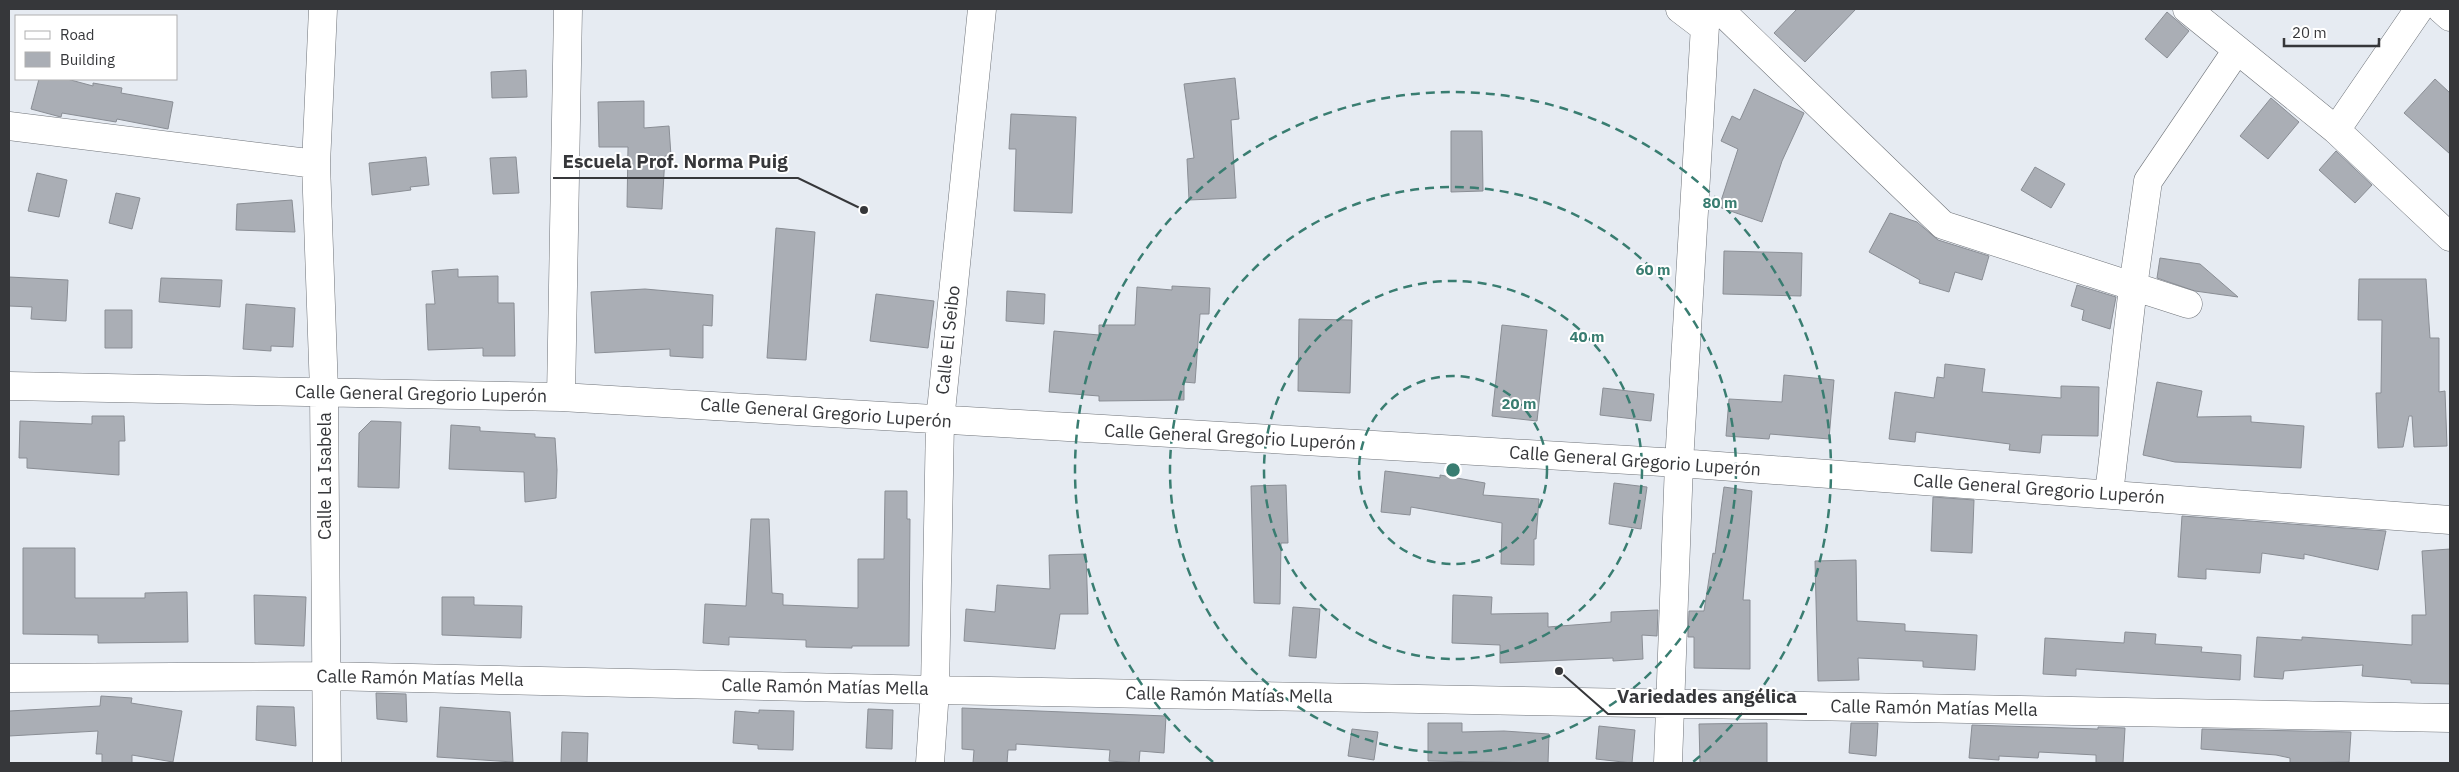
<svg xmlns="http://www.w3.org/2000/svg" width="2459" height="772" viewBox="0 0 2459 772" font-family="'IBM Plex Sans',sans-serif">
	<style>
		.building { fill: #aaaeb5; stroke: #8a8e95 }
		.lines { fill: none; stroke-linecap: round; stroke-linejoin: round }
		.minor-casing { stroke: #6f7379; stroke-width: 29 }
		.minor { stroke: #fff; stroke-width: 28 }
		.ring { fill: none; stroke: #397d71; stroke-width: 2.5; stroke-dasharray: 9 6 }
		.labels { text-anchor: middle; stroke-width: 4; stroke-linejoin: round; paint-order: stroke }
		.street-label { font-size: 18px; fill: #36373a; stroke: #fff }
		.centre { fill: #397d71; stroke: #fff; stroke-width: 2.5 }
		.ring-label { font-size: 15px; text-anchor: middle; font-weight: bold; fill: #397d71; stroke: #fff; stroke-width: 4; stroke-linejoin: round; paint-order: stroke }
		.leader { fill: none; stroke: #36373a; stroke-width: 2 }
		.callout-dot { fill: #36373a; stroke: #fff; stroke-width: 2 }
		.callout-label { font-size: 19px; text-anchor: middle; font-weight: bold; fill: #36373a; stroke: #fff; stroke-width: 4; stroke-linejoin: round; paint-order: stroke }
	</style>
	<rect width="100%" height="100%" fill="#e6ebf2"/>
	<path class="building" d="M 1797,9 L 1856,9 L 1805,62 L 1774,33 Z
		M 2167,12 L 2189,31 L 2167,58 L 2145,39 Z
		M 526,70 L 527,97 L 492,98 L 491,72 Z
		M 1235,78 L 1239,119 L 1231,120 L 1236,198 L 1189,200 L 1187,159 L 1194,158 L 1184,84 Z
		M 39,79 L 67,79 L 93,86 L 93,83 L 122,88 L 121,93 L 173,102 L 168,129 L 117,119 L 116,122 L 62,113 L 61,117 L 57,116 L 31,109 Z
		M 2435,79 L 2450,93 L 2450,154 L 2404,113 Z
		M 1754,89 L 1804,113 L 1782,161 L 1762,222 L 1719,207 L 1738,149 L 1721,141 L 1732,116 L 1740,120 Z
		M 2271,98 L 2299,122 L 2268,159 L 2240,136 Z
		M 644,101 L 644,128 L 669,126 L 671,156 L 665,156 L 662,209 L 627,207 L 628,147 L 599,147 L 598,102 Z
		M 1011,114 L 1076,117 L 1072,213 L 1014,211 L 1016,149 L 1009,149 Z
		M 1451,131 L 1482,131 L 1483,191 L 1451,192 Z
		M 2336,151 L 2372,185 L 2355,203 L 2319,170 Z
		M 426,157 L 429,185 L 410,187 L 411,190 L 372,195 L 369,163 Z
		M 516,157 L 519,193 L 493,194 L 490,158 Z
		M 2035,167 L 2065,184 L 2051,208 L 2021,190 Z
		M 37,173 L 67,180 L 59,217 L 28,211 Z
		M 116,193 L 140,198 L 132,229 L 109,223 Z
		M 292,200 L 295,232 L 236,230 L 237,204 Z
		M 1890,213 L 1917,222 L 1938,240 L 1989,256 L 1982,280 L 1955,272 L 1949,292 L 1919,283 L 1920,280 L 1869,252 Z
		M 776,228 L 815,232 L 806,360 L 767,358 Z
		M 1724,251 L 1802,253 L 1801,296 L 1723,294 Z
		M 2160,258 L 2200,264 L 2238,297 L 2195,291 L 2157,278 Z
		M 458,269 L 458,277 L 498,276 L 498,303 L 514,303 L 515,356 L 483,356 L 483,348 L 428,350 L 426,304 L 435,304 L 432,271 Z
		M 9,277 L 68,280 L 66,321 L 31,319 L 32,307 L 9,306 Z
		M 161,278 L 222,280 L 220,307 L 159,302 Z
		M 2359,279 L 2426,279 L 2430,338 L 2439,338 L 2439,392 L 2445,391 L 2447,446 L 2414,447 L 2412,416 L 2409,416 L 2403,447 L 2378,448 L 2376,393 L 2381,393 L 2382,320 L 2358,320 Z
		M 2077,285 L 2116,297 L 2110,329 L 2082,320 L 2084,310 L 2071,306 Z
		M 1172,286 L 1210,288 L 1209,314 L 1200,314 L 1195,383 L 1184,382 L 1184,400 L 1099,401 L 1099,396 L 1049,392 L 1054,331 L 1099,335 L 1099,325 L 1135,325 L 1137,287 L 1172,290 Z
		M 645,289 L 713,295 L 712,326 L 703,325 L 703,358 L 670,356 L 670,349 L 595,353 L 591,292 Z
		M 1007,291 L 1045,294 L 1044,324 L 1006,321 Z
		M 876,294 L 934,301 L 928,348 L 870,341 Z
		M 246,304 L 295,308 L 293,347 L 271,346 L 271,351 L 243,349 Z
		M 105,310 L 132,310 L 132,348 L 105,348 Z
		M 1299,319 L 1352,320 L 1350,393 L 1298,391 Z
		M 1502,325 L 1547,330 L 1537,421 L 1492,416 Z
		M 1945,364 L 1985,369 L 1982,392 L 2061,398 L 2061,386 L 2099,387 L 2098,436 L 2042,435 L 2040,453 L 2009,450 L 2010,444 L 1916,432 L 1915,442 L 1889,439 L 1895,392 L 1934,398 L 1937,377 L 1944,378 Z
		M 1784,375 L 1834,380 L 1829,439 L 1770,434 L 1769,439 L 1726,436 L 1729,399 L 1782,402 Z
		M 2157,382 L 2202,391 L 2197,417 L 2251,416 L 2251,422 L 2304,426 L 2301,468 L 2175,462 L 2143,455 Z
		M 1603,388 L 1654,394 L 1651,421 L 1600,415 Z
		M 92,416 L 124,416 L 125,441 L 119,441 L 119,475 L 27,468 L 27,458 L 19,458 L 20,421 L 92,424 Z
		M 371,421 L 401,422 L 399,488 L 358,487 L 359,433 Z
		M 451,425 L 480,427 L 480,431 L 535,434 L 535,437 L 555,438 L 557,470 L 556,498 L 525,502 L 524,472 L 449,469 Z
		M 1385,471 L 1440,478 L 1440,475 L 1485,483 L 1483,495 L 1539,499 L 1536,539 L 1534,539 L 1534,565 L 1501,564 L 1502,523 L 1411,507 L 1410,515 L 1381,512 Z
		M 1614,483 L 1647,487 L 1641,529 L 1609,524 Z
		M 1286,485 L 1288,543 L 1281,543 L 1280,604 L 1254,603 L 1251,486 Z
		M 1724,487 L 1752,491 L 1743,600 L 1750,600 L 1750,669 L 1694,668 L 1694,637 L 1688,637 L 1689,611 L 1704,611 L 1713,553 L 1715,554 Z
		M 885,491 L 907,491 L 907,519 L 910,519 L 909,646 L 852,646 L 852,648 L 806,647 L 806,640 L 729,637 L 729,645 L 703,643 L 705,604 L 746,606 L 751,519 L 769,519 L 772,593 L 783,594 L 783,605 L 858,608 L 858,559 L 884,559 Z
		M 1933,497 L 1974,500 L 1972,553 L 1931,551 Z
		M 2182,516 L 2386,531 L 2378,570 L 2304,554 L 2304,559 L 2262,553 L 2260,573 L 2206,569 L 2206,579 L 2178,577 Z
		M 23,548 L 75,548 L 75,598 L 145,598 L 145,593 L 187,592 L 188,642 L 98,643 L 98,635 L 23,634 Z
		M 2450,549 L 2450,684 L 2411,683 L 2411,680 L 2362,676 L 2363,665 L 2284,671 L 2283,679 L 2254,677 L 2257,637 L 2302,640 L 2302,637 L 2412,645 L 2412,615 L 2426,615 L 2422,551 Z
		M 1086,554 L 1088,614 L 1060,614 L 1055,649 L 964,641 L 966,609 L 995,612 L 997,585 L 1050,589 L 1049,555 Z
		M 1856,560 L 1857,621 L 1905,624 L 1905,631 L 1977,635 L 1975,670 L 1923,667 L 1923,661 L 1858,658 L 1859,680 L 1818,681 L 1815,561 Z
		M 254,595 L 306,597 L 304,646 L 255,644 Z
		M 1453,595 L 1492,597 L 1491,614 L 1548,613 L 1548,627 L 1611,622 L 1611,612 L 1658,610 L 1657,636 L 1642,635 L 1643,659 L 1613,661 L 1613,658 L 1500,663 L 1500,645 L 1452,643 Z
		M 442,597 L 474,597 L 474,605 L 522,606 L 521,638 L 442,635 Z
		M 1293,607 L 1320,609 L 1316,658 L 1289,656 Z
		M 2125,632 L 2156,634 L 2155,644 L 2202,647 L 2201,652 L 2241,655 L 2240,680 L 2076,669 L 2076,676 L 2043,674 L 2045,638 L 2124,643 Z
		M 376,693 L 406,694 L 407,722 L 377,719 Z
		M 101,696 L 132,698 L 131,703 L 182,711 L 173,762 L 132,755 L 132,763 L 102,763 L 102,754 L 96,754 L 98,731 L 9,736 L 9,711 L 100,706 Z
		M 257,706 L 294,707 L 296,746 L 256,740 Z
		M 440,707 L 510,712 L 513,762 L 437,757 Z
		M 962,708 L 1166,716 L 1164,753 L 1140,751 L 1139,763 L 1109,761 L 1110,750 L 1016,744 L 1016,750 L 1008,750 L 1007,763 L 973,763 L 974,750 L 962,749 Z
		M 868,709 L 893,710 L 892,749 L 866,748 Z
		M 759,710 L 794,711 L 793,750 L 758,749 L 758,745 L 733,743 L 735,711 L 759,713 Z
		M 1428,723 L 1462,723 L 1462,732 L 1504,731 L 1549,734 L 1548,763 L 1428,761 Z
		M 1767,723 L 1767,763 L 1700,763 L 1699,724 Z
		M 1851,723 L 1878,723 L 1876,756 L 1849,753 Z
		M 1972,725 L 2098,729 L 2098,727 L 2125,728 L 2123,763 L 2096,763 L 2096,755 L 2039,752 L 2038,758 L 1999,756 L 1999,760 L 1969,758 Z
		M 1599,726 L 1635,730 L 1632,763 L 1596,759 Z
		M 1352,729 L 1378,732 L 1374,760 L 1348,756 Z
		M 2202,729 L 2351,732 L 2349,762 L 2290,763 L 2290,758 L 2276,755 L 2201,749 Z
		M 562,732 L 588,733 L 587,763 L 561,763 Z"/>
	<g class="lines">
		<defs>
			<path id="minor" d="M 323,9 L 316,164 L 324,391 L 327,763
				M 1680,9 L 1705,28
				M 1719,9 L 1943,225 L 2188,304
				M 2187,9 L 2336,130 L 2450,237
				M 2441,9 L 2450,17
				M 9,126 L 316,164
				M 2336,130 L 2419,9
				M 9,386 L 561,397 L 1679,463 L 2450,520
				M 561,397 L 568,9
				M 2109,494 L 2133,287 L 2148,181 L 2237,50
				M 9,678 L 326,676 L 935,690 L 2450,718
				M 930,763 L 935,690 L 940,421 L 982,9
				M 1668,763 L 1679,463 L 1706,9"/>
		</defs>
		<use href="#minor" class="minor-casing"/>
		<use href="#minor" class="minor"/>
	</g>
	<g class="ring">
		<circle cx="1453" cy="470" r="94"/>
		<circle cx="1453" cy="470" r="189"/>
		<circle cx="1453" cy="470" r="283"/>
		<path d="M1213 762A378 378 0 1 1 1693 762"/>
	</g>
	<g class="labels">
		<g class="street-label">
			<text transform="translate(948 340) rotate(-84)" y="6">Calle El Seibo</text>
			<text transform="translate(421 394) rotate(1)" y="6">Calle General Gregorio Luperón</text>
			<text transform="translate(826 413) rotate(4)" y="6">Calle General Gregorio Luperón</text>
			<text transform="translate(1230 437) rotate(3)" y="6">Calle General Gregorio Luperón</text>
			<text transform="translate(1635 461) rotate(4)" y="6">Calle General Gregorio Luperón</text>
			<text transform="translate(325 476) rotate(-90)" y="6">Calle La Isabela</text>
			<text transform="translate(2039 489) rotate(4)" y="6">Calle General Gregorio Luperón</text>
			<text transform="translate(420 678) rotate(1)" y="6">Calle Ramón Matías Mella</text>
			<text transform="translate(825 687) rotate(1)" y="6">Calle Ramón Matías Mella</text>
			<text transform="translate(1229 695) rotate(1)" y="6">Calle Ramón Matías Mella</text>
			<text transform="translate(1934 708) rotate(1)" y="6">Calle Ramón Matías Mella</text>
		</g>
	</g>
	<circle cx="1453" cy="470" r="8" class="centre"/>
	<g class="ring-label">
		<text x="1720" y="208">80 m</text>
		<text x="1653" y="275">60 m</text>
		<text x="1587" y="342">40 m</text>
		<text x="1519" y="409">20 m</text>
	</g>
	<path class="leader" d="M864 210L798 178H553M1559 671L1608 714H1807"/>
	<g class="callout-dot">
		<circle cx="864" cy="210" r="5"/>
		<circle cx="1559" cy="671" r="5"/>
	</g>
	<g class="callout-label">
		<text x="675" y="168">Escuela Prof. Norma Puig</text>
		<text x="1707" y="703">Variedades angélica</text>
	</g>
	<rect width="2459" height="772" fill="none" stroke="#36373a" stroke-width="20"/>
	<rect x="15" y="15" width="162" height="65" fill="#ffffff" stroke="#afafb0"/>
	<rect x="25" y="31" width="25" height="8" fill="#ffffff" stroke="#afafb0"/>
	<text x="60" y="40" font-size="15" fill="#36373a">Road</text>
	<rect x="25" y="52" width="25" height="15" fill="#aaaeb5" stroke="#afafb0"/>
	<text x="60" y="65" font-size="15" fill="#36373a">Building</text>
	<path d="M2284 38v8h95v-8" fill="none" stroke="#36373a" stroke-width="2.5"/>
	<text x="2292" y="38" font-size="15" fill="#36373a" stroke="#ffffff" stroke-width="4" paint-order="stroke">20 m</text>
</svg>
